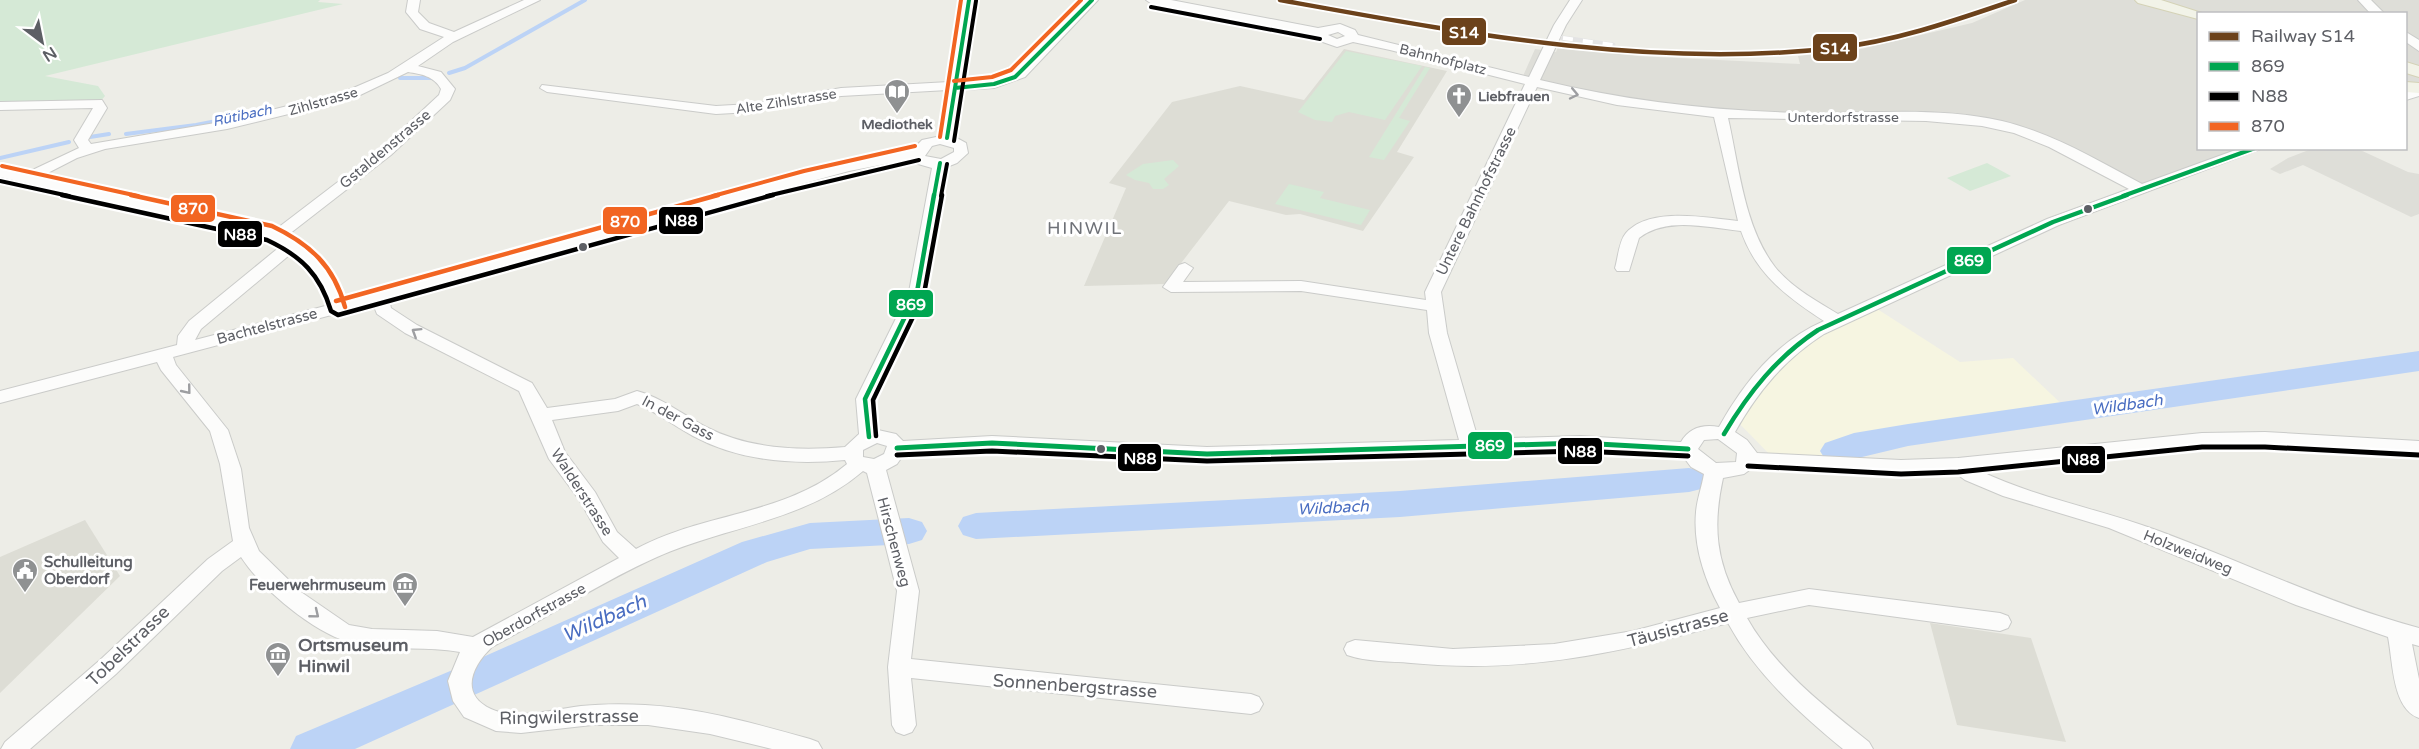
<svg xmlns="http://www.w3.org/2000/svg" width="2419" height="749" viewBox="0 0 2419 749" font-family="'Varela Round',sans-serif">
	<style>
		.commercial { fill: #f6f5e1 }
		.industrial { fill: #deded8 }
		.education { fill: #ddddd5 }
		.green { fill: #d5e9d6 }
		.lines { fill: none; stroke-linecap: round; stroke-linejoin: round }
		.stream { stroke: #bcd3f6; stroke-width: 4 }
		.river { fill: #bcd3f6; fill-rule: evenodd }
		.minor-casing { stroke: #cacbc9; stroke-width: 2 }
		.major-casing { stroke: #d4d2b6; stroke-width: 2 }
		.minor { fill: #fcfcfb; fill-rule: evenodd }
		.major { fill: #f2f3e8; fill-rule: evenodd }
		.rail-casing { stroke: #e4e4e4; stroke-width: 5 }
		.rail { stroke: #fff; stroke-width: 4; stroke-dasharray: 10; stroke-linecap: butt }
		.bus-1-far2-casing { stroke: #fff; stroke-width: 8 }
		.bus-1-far1-casing { stroke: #fff; stroke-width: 9 }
		.bus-1-casing { stroke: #fff; stroke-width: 10 }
		.bus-2-far2-casing { stroke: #fff; stroke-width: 8 }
		.bus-2-far1-casing { stroke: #fff; stroke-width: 9 }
		.bus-2-casing { stroke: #fff; stroke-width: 10 }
		.bus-3-far1-casing { stroke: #fff; stroke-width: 8 }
		.bus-3-casing { stroke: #fff; stroke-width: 9 }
		.bus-1-far2 { stroke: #00a651; stroke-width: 4 }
		.bus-1-far1 { stroke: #00a651; stroke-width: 4.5 }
		.bus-1 { stroke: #00a651; stroke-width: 5 }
		.bus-2-far2 { stroke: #000; stroke-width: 4 }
		.bus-2-far1 { stroke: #000; stroke-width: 4.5 }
		.bus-2 { stroke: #000; stroke-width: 5 }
		.bus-3-far1 { stroke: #f26522; stroke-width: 4 }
		.bus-3 { stroke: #f26522; stroke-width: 4.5 }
		.rail-1-casing { stroke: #fff; stroke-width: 8 }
		.rail-1 { stroke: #6c421b; stroke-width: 4.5 }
		.oneway { stroke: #9d9ea1 }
		.bus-dot { fill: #5d5f65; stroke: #fff; stroke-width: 2 }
		.labels { text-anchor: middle; stroke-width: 6; stroke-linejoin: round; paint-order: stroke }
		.far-street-label { font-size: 14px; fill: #5d5f65; stroke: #fff }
		.far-poi-label { font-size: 14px; font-weight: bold; fill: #5d5f65; stroke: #fff; text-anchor: start }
		.far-water-label { font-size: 14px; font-style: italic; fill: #496dc1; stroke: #fff }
		.street-label { font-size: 15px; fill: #5d5f65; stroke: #fff }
		.poi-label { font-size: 15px; font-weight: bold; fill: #5d5f65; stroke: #fff; text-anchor: start }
		.water-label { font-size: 16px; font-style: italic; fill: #496dc1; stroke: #fff }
		.quarter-label { font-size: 18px; letter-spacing: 1.5px; fill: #6e7177; stroke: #fff }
		.near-street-label { font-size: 18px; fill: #5d5f65; stroke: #fff }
		.near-poi-label { font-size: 18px; font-weight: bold; fill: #5d5f65; stroke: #fff; text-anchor: start }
		.near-water-label { font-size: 20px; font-style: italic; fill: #496dc1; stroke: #fff }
		.line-badge { stroke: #fff; stroke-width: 2 }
		.badge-label { font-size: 16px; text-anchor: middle; font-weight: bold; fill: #fff }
	</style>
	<rect width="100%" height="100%" fill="#edede7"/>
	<path class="commercial" d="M 1871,305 L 1960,362 L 2013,358 L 2070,412 L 1863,443 L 1843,449 L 1813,466 L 1776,461 L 1733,417 L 1767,368 Z"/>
	<path class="industrial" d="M 2025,0 L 2419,0 L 2419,91 L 2406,96 L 2406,14 L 2198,14 L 2198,148 L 2256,149 L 2140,189 L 2071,153 L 1981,121 L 1750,116 L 1576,94 L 1523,76 L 1535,49 L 1556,52 L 1558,47 L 1637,56 L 1800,64 L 1798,56 L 1861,49 L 1972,23 Z
		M 2314,148 L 2358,149 L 2408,172 L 2419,174 L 2419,214 L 2411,217 L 2303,165 L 2280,174 L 2270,169 L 2288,158 Z"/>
	<path class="education" d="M 1344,49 L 1447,71 L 1397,152 L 1414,157 L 1363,231 L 1300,214 L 1286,215 L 1229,201 L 1165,284 L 1084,286 L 1126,188 L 1109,183 L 1172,102 L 1240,86 L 1304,100 Z
		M 85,520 L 120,576 L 0,693 L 0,557 Z
		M 1930,623 L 2031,638 L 2066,742 L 1957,725 Z"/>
	<path class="green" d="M 0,0 L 320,0 L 318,2 L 343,4 L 45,76 L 98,86 L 105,96 L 98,104 L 0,106 Z
		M 1346,51 L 1422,66 L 1385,120 L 1349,112 L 1335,116 L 1332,122 L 1315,120 L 1298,112 Z
		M 1425,67 L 1430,68 L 1399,118 L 1410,121 L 1384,160 L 1369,157 Z
		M 1173,160 L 1179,166 L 1164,179 L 1169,185 L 1163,189 L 1153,189 L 1149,183 L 1135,180 L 1126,175 L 1143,164 Z
		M 1987,163 L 2011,176 L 1970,191 L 1947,178 Z
		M 1289,184 L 1324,192 L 1320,198 L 1370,210 L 1361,225 L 1275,204 Z"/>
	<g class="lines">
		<path class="stream" d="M 449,73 L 465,68 L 585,0
			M 400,78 L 431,78
			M 126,134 L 196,125 L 267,111
			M 90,137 L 109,134
			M 0,158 L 69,142"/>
		<path class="river" d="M 2419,351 L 2419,371 L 1908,446 L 1837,463 L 1825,459 L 1820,451 L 1825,443 L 1854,433 L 1908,424 Z
			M 1689,468 L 1701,471 L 1706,480 L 1701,489 L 1689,492 L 1400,517 L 976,539 L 963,535 L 958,526 L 963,517 L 976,513 L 1400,491 Z
			M 909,518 L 922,522 L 927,531 L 922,540 L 909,544 L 810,549 L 767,562 L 355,749 L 290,749 L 296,736 L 474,661 L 742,542 L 810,523 Z"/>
		<defs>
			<path id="minor" d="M 408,0 L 420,0 L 418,12 L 429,23 L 454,32 L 524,0 L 540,0 L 453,42 L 418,66 L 441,72 L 455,89 L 450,100 L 391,155 L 288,235 C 315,250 339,269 345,301 L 842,164 L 912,150 L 922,140 L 941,136 L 948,90 L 841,96 L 751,112 L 716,114 L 547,92 L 540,88 L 542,85 L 716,106 L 751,104 L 841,88 L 949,82 L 963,0 L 975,0 L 963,82 L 992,80 L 1015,71 L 1085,0 L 1098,0 L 1025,77 L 994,88 L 962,90 L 955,137 L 966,143 L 968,153 L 957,163 L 947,167 L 925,292 L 874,399 L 878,430 L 896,434 L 903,441 L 992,436 L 1207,447 L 1459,440 L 1429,333 L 1427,310 L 1301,291 L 1171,292 L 1163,287 L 1179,265 L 1185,263 L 1193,268 L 1183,282 L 1301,281 L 1426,300 L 1425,292 L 1525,84 L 1390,50 L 1353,42 L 1337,47 L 1317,40 L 1315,35 L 1152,4 L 1146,0 L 1171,0 L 1318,28 L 1340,24 L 1355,30 L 1358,35 L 1529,77 L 1554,25 L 1570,0 L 1582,0 L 1566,25 L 1540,80 C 1627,101 1713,111 1802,113 C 1868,114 1937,106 2002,121 C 2052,133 2097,160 2142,184 L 2241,148 L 2263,148 L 2059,225 L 1824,334 C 1785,359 1758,391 1735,432 L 1747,440 L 1757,453 L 1901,460 L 1958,458 L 2202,433 L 2265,432 L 2419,441 L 2419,455 L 2265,446 L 2202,447 L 1978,470 C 2036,498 2100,509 2159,531 C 2246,563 2329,604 2419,628 L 2419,646 L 2412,644 L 2419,679 L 2419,718 C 2392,709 2393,662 2388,637 L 2296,605 L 2109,528 L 2003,496 L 1965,480 L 1954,472 L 1901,474 L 1755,466 L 1744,474 L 1723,478 C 1713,524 1715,560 1739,603 L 1809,589 L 2000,613 L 2008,616 L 2011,622 L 2008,628 L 2000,631 L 1809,605 L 1747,618 C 1775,668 1825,707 1869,742 L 1873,749 L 1843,749 C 1800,714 1755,673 1728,623 C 1619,653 1524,674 1411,663 C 1390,661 1367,662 1347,655 L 1344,649 L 1347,643 L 1355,640 L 1453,649 L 1554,644 L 1633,631 L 1720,608 C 1704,579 1693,544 1696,512 C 1697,499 1702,486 1704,474 L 1691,467 L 1682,455 L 1580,450 L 1207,461 L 992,450 L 904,454 L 897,464 L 886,470 L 919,591 L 911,659 L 1251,694 L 1259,697 L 1263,704 L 1259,711 L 1251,714 L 911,678 L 916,725 L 912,732 L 904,735 L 896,732 L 892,725 L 888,667 L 897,591 L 867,473 L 863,471 C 804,522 726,526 657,557 C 601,582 546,618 492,647 C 472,666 459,694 491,709 C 516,721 554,709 581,706 C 602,704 624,704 645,705 C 701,708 756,724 810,739 L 818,742 L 822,749 L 772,749 L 710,734 L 648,725 L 592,725 L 521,733 L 496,731 L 464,717 L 453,701 L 448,681 L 460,652 C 427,646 395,651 363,646 C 320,639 264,592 241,557 L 222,571 L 116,674 L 30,749 L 1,749 L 5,742 L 100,660 L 208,559 L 233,541 L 220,464 L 210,431 L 161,370 L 157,362 L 0,403 L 0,391 L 177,345 L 178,336 L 189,321 L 282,245 L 264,237 L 0,177 L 0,169 L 24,174 L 79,148 L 74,140 L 93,108 L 0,110 L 0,102 L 102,100 L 107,108 L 88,140 L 91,144 L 227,121 L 344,92 L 388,73 L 444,37 L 420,29 L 406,12 ZM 1338,32 L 1345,36 L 1337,39 L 1328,35 ZM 408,72 C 421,74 434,76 441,89 L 439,95 L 381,149 L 275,230 L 40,177 L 77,158 L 105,149 L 227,129 L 354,98 ZM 1537,87 L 1617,105 L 1714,117 L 1738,221 C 1707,218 1650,206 1626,233 C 1619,241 1618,258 1615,268 L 1617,271 L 1629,271 L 1639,238 C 1667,216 1709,228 1741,231 C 1756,274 1787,297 1824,321 C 1776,342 1744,382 1719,427 C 1703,424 1689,428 1681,442 L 1580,436 L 1478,439 L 1447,333 L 1441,292 ZM 1728,118 L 1926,121 L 1982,126 L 2014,133 L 2049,147 L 2129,189 L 2047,219 L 1838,314 C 1816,301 1791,287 1775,267 C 1744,227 1739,166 1728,118 ZM 940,144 L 954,148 L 954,152 L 941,159 L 925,156 L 932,146 ZM 911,159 L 918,164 L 932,168 L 909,292 L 856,399 L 859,434 L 845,447 C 798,451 749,449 706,427 C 683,415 663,398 637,391 L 615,399 L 547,408 L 532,383 L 417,325 L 391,308 L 389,299 L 450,280 L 849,171 ZM 293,252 L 317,273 L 329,305 L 195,340 L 201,329 ZM 373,304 L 377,314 L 405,333 L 519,391 L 549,459 L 580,501 L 603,542 L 619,558 L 473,637 L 437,631 L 372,629 L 349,625 L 301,592 L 259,551 L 249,528 L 241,469 L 228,430 L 176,365 L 173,357 ZM 637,404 C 657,412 674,426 693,436 C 739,461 794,465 845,460 L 847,464 C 785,516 704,512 636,549 L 617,532 L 595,492 L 565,452 L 552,420 L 618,411 ZM 1718,439 L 1737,453 L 1736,462 L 1716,463 L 1698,449 L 1704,440 ZM 877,443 L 887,446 L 884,454 L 874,459 L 863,457 L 863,450 Z
				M 2358,0 L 2371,0 L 2385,14 L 2371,14 Z
				M 2406,32 L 2419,40 L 2419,51 L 2406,42 Z
				M 2419,87 L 2419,96 L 2406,100 L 2406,91 Z"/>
			<path id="major" d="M 2135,0 L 2161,0 L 2205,14 L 2198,14 L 2198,19 L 2138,3 Z
				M 2406,62 L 2419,66 L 2419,77 L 2406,73 Z
				M 2406,82 L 2419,83 L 2419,93 L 2406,92 Z"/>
		</defs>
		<use href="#minor" class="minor-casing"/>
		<use href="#major" class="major-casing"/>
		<use href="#minor" class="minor"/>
		<use href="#major" class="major"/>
		<defs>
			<path id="rail" d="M 1563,38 L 1613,45"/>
		</defs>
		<use href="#rail" class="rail-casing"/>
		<use href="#rail" class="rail"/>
		<defs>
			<path id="bus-1-far2" d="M 955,88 L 994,84 L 1015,77 L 1092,0
				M 947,138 L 969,0
				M 934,196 L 940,163
				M 2123,196 L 2255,148"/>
			<path id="bus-1-far1" d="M 1724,434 C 1749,392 1777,357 1818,330 L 2053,222 L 2127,195
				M 869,437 L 865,399 L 917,292 L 934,195"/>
			<path id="bus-1" d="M 897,448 L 992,443 L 1207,454 L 1580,443 L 1688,449"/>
			<path id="bus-2-far2" d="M 1151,7 L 1320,39
				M 954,141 L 976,1
				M 0,181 L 69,196
				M 767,196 L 919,160
				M 941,196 L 947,164"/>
			<path id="bus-2-far1" d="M 62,195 L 267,240 C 301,256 320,274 331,311 L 338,315 L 773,195
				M 876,436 L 873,400 L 924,294 L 942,195"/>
			<path id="bus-2" d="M 897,455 L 992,451 L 1207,461 L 1580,451 L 1688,456
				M 1748,466 L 1901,474 L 1958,472 L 2202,447 L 2265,447 L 2419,455"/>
			<path id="bus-3-far1" d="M 954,81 L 992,77 L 1011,70 L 1081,0
				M 940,137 L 961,0
				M 2,166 L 138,196
				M 713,196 L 804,171 L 915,146"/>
			<path id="bus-3" d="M 131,195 L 272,226 C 310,244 334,266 345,307
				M 336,301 L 718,195"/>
		</defs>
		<use href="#bus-1-far2" class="bus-1-far2-casing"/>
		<use href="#bus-1-far1" class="bus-1-far1-casing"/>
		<use href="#bus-1" class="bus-1-casing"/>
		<use href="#bus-2-far2" class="bus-2-far2-casing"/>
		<use href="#bus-2-far1" class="bus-2-far1-casing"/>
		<use href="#bus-2" class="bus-2-casing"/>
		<use href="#bus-3-far1" class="bus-3-far1-casing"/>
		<use href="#bus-3" class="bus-3-casing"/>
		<use href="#bus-1-far2" class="bus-1-far2"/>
		<use href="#bus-1-far1" class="bus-1-far1"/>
		<use href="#bus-1" class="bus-1"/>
		<use href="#bus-2-far2" class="bus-2-far2"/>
		<use href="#bus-2-far1" class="bus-2-far1"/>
		<use href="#bus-2" class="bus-2"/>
		<use href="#bus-3-far1" class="bus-3-far1"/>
		<use href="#bus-3" class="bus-3"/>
		<defs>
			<path id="rail-1" d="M 1280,0 C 1463,33 1649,69 1835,48 C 1897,41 1956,20 2015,0"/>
		</defs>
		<use href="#rail-1" class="rail-1-casing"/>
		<use href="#rail-1" class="rail-1"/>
	</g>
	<defs><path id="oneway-chevron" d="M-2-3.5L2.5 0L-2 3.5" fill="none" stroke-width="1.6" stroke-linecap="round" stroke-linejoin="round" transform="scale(1.5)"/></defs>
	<g class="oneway">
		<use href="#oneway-chevron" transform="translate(1574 94) rotate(12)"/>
		<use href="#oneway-chevron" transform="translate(416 332) rotate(-148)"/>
		<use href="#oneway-chevron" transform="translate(187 390) rotate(51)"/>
		<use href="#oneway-chevron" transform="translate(315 614) rotate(39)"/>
	</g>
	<defs>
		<symbol id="library-pin" viewBox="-11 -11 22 30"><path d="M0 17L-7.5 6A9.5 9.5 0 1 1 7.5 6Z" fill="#8f9192" stroke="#fff"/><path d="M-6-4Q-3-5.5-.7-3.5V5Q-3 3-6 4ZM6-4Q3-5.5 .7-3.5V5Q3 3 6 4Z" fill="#fff"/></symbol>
		<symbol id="church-pin" viewBox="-11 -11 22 30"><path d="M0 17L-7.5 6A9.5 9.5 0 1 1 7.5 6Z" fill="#8f9192" stroke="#fff"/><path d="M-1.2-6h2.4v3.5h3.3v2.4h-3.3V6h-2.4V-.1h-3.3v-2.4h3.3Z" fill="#fff"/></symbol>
		<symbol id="civic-pin" viewBox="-11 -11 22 30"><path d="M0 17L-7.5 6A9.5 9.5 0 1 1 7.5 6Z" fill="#8f9192" stroke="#fff"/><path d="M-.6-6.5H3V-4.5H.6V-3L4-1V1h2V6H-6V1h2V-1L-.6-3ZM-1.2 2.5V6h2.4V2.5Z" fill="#fff"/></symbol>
		<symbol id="museum-pin" viewBox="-11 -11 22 30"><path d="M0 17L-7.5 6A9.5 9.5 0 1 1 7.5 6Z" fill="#8f9192" stroke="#fff"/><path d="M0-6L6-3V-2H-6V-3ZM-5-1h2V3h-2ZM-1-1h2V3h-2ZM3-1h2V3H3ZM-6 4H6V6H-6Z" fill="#fff"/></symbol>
	</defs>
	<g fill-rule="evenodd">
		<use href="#library-pin" x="882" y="77" width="30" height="40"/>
		<use href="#church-pin" x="1444" y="81" width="30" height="40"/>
		<use href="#civic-pin" x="10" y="556" width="30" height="40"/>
		<use href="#museum-pin" x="390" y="570" width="30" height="40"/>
		<use href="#museum-pin" x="263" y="640" width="30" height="40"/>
	</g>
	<g class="bus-dot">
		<circle cx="2088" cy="209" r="5"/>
		<circle cx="583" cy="247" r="5"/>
		<circle cx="1101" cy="449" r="5"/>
	</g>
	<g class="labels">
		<g class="far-street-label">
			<text transform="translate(1443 59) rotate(14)" y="5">Bahnhofplatz</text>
			<text transform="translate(323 101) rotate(-16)" y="5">Zihlstrasse</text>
			<text transform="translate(786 101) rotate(-9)" y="5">Alte Zihlstrasse</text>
			<text x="1843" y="122">Unterdorfstrasse</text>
		</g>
		<g class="far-poi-label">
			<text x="1478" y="101">Liebfrauen</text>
			<text x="897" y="129" text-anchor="middle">Mediothek</text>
		</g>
		<g class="far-water-label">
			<text transform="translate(242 115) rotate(-12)" y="5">Rütibach</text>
		</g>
		<g class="street-label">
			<text transform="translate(385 149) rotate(-40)" y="5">Gstaldenstrasse</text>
			<text transform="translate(1476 201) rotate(-64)" y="5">Untere Bahnhofstrasse</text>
			<text transform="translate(267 326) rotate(-15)" y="5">Bachtelstrasse</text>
			<text transform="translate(678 418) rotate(28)" y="5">In der Gass</text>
			<text transform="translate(582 492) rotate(57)" y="5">Walderstrasse</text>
			<text transform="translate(894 542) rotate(75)" y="5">Hirschenweg</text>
			<text transform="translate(2188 552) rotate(22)" y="5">Holzweidweg</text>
			<text transform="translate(534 615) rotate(-29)" y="5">Oberdorfstrasse</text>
		</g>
		<g class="poi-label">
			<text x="44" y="567">Schulleitung<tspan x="44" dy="17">Oberdorf</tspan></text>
			<text x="386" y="590" text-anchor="end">Feuerwehrmuseum</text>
		</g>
		<g class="water-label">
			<text transform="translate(2127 404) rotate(-8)" y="6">Wildbach</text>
			<text transform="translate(1333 507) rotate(-3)" y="6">Wildbach</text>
		</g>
		<g class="quarter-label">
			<text x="1085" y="234">HINWIL</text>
		</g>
		<g class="near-street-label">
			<text transform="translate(1678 628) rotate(-15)" y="6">Täusistrasse</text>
			<text transform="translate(128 646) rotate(-44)" y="6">Tobelstrasse</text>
			<text transform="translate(1075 686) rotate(4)" y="6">Sonnenbergstrasse</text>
			<text transform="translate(569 717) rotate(-1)" y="6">Ringwilerstrasse</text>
		</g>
		<g class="near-poi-label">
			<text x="298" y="651">Ortsmuseum<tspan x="298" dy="21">Hinwil</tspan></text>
		</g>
		<g class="near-water-label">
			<text transform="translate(604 618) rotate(-24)" y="7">Wildbach</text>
		</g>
	</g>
	<g class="line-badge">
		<rect x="1441" y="17" width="46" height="29" rx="6" fill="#6c421b"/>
		<rect x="1812" y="33" width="46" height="29" rx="6" fill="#6c421b"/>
		<rect x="170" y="194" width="46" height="29" rx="6" fill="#f26522"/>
		<rect x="658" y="206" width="46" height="29" rx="6" fill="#000"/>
		<rect x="602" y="206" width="46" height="29" rx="6" fill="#f26522"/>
		<rect x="217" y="220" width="46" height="28" rx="6" fill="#000"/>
		<rect x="1946" y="246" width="46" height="29" rx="6" fill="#00a651"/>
		<rect x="888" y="289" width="46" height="29" rx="6" fill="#00a651"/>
		<rect x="1467" y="431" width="46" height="29" rx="6" fill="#00a651"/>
		<rect x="1557" y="437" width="46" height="28" rx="6" fill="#000"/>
		<rect x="1117" y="443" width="45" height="29" rx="6" fill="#000"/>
		<rect x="2061" y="445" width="45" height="29" rx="6" fill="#000"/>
	</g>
	<g class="badge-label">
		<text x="1464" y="38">S14</text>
		<text x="1835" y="54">S14</text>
		<text x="193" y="214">870</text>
		<text x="681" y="226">N88</text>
		<text x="625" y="227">870</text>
		<text x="240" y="240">N88</text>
		<text x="1969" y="266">869</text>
		<text x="911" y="310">869</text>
		<text x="1490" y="451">869</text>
		<text x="1580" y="457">N88</text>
		<text x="1140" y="464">N88</text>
		<text x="2083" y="465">N88</text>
	</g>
	<rect x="2197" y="12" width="210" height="138" fill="#ffffff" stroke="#bebfc1" stroke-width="1.5"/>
	<rect x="2209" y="32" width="30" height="9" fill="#6c421b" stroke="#bebfc1" stroke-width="1.5"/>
	<text x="2251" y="42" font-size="18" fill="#5d5f65">Railway S14</text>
	<rect x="2209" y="62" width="30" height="9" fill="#00a651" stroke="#bebfc1" stroke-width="1.5"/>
	<text x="2251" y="72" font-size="18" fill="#5d5f65">869</text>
	<rect x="2209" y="92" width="30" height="9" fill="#000000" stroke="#bebfc1" stroke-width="1.5"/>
	<text x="2251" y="102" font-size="18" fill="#5d5f65">N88</text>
	<rect x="2209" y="122" width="30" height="9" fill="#f26522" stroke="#bebfc1" stroke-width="1.5"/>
	<text x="2251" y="132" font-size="18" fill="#5d5f65">870</text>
	<g transform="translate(42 42) rotate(148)" stroke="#ffffff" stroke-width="4.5" paint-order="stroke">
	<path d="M0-4.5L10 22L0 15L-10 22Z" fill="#5d5f65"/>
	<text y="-9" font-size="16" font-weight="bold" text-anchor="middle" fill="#5d5f65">N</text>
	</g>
</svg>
